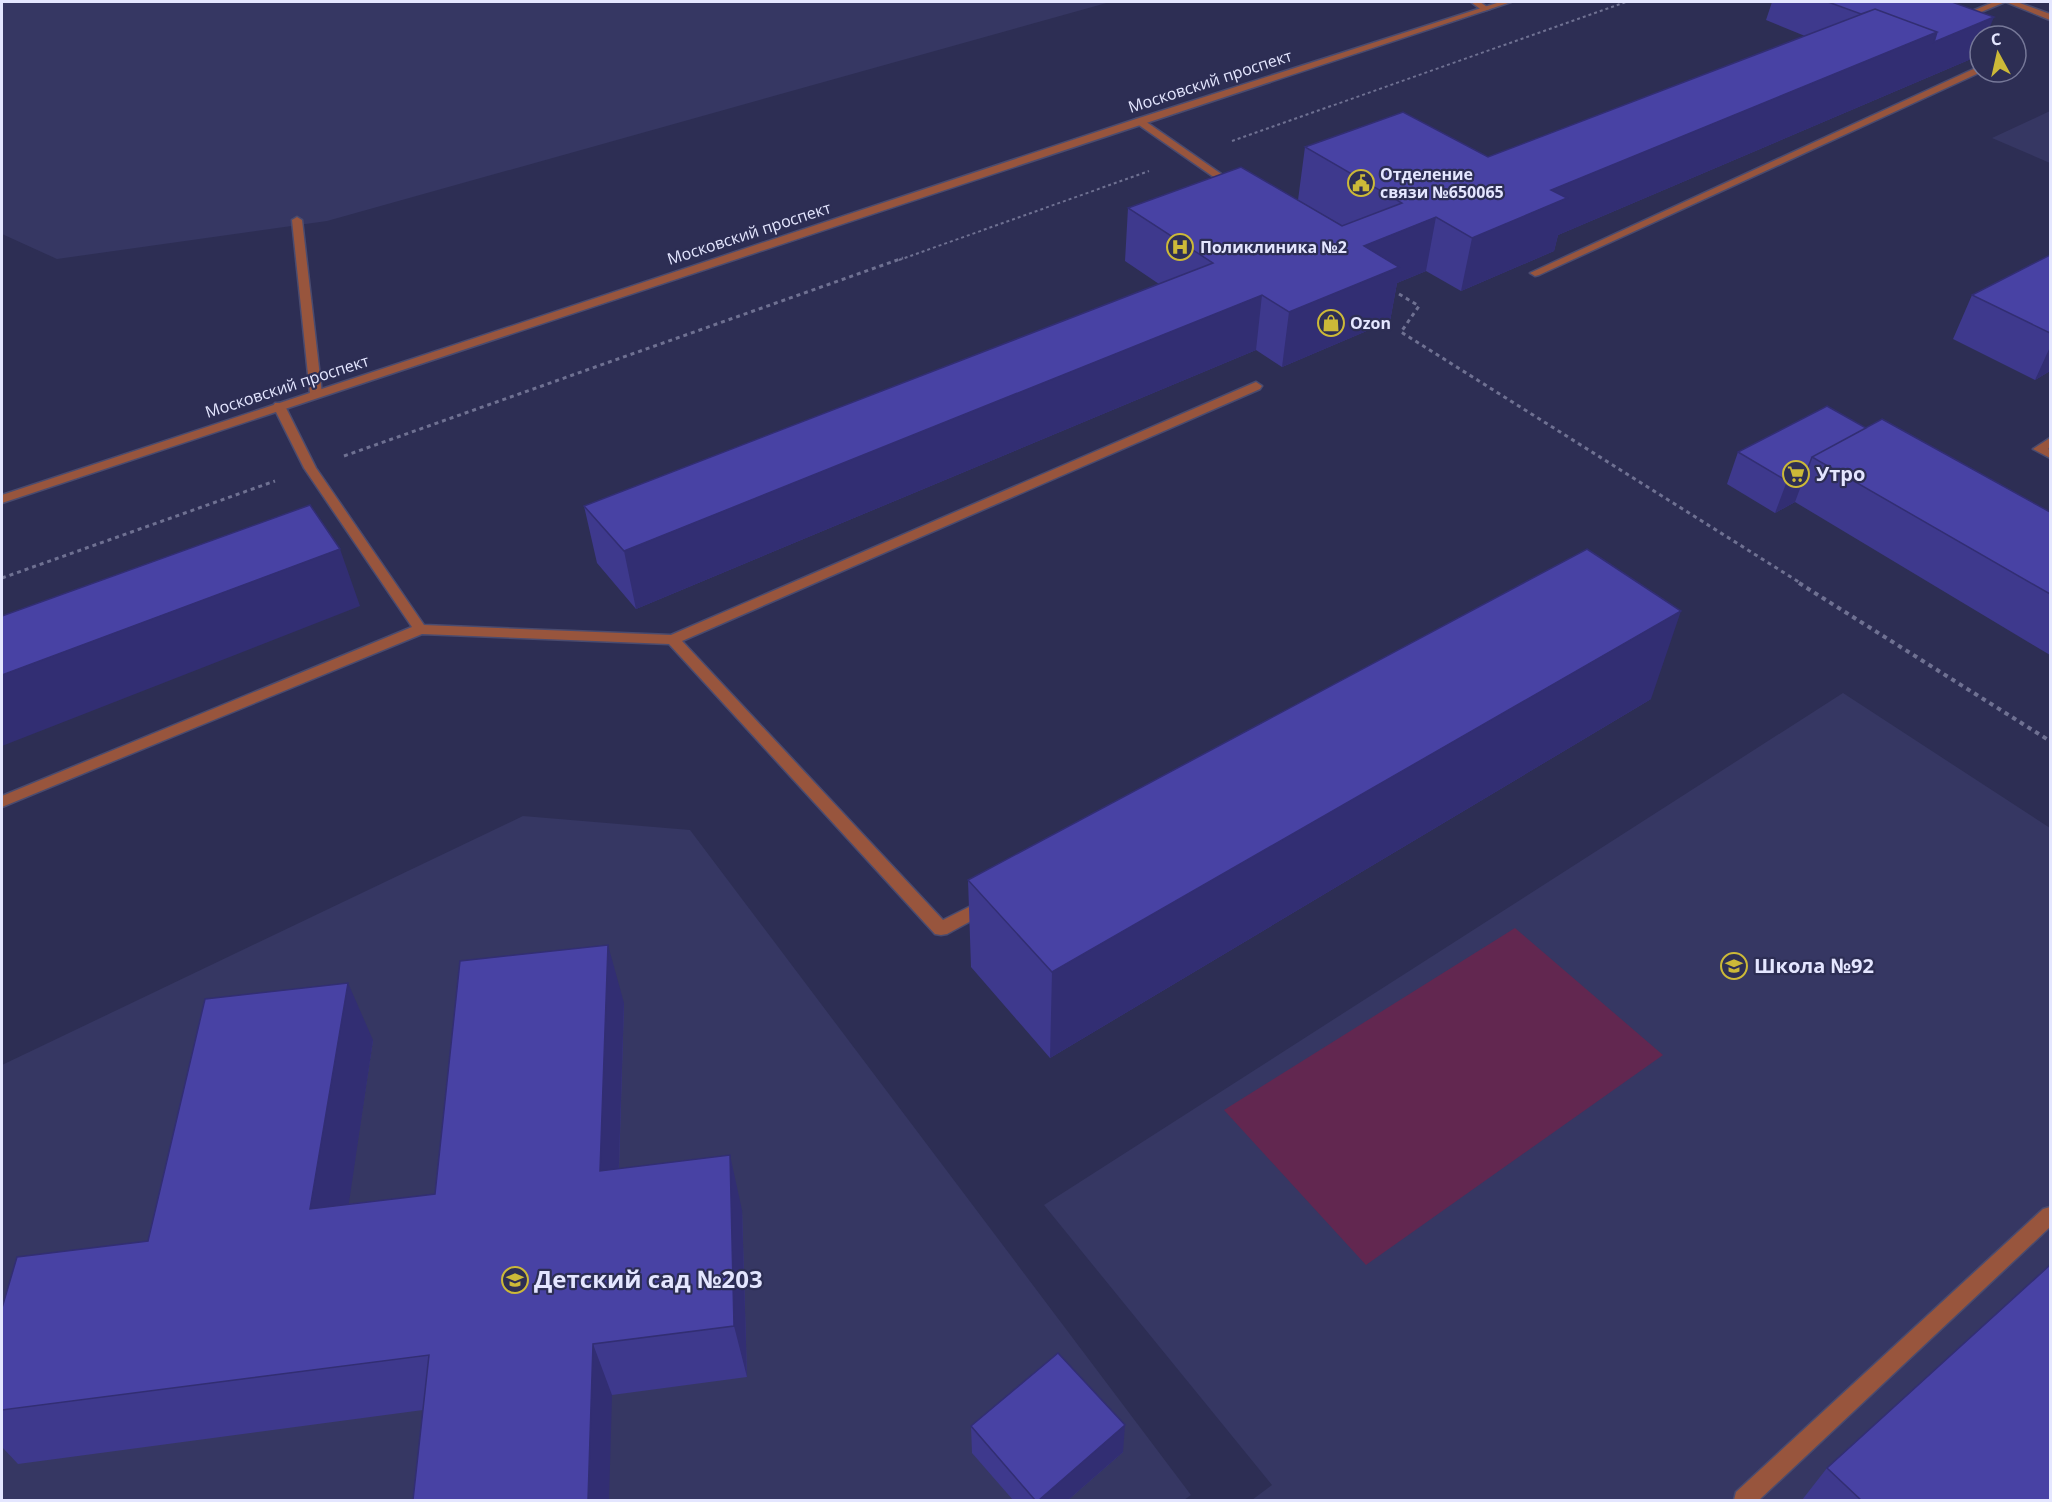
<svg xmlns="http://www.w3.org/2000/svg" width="2052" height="1502" viewBox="0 0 2052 1502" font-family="'Open Sans',sans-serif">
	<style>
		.built { fill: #363763 }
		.green { fill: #622750 }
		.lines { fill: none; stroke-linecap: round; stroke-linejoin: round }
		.service-casing { stroke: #4a4b6f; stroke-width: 3 }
		.tertiary-casing { stroke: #4a4b6f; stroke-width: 3 }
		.path-far2 { stroke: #6f7192; stroke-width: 2; stroke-dasharray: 3 3; stroke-linecap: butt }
		.path-far1 { stroke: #6f7192; stroke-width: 3; stroke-dasharray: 4 4; stroke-linecap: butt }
		.path { stroke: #6f7192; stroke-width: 4; stroke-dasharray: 4.5 4.5; stroke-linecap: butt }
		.service { fill: #98553d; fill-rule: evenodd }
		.tertiary { fill: #98553d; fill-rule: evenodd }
		.wall { fill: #3e398d }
		.shaded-wall { fill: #322e73 }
		.building { fill: #4842a4; stroke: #322e73; stroke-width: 1.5 }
		.labels { text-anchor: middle; stroke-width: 4.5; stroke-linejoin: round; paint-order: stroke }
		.far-street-label { font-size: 16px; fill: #e4e6ff; stroke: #2d2e54 }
		.far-poi-label { font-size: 16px; font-weight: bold; fill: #e4e6ff; stroke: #2d2e54; text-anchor: start }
		.poi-label { font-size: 20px; font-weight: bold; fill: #e4e6ff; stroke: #2d2e54; text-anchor: start }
		.near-poi-label { font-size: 24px; font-weight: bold; fill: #e4e6ff; stroke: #2d2e54; text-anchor: start }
	</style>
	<rect width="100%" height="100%" fill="#2d2e54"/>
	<path class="built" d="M 2,2 L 1110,2 L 327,221 L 57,259 L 2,234 Z
		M 2050,111 L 2050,163 L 1992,138 Z
		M 1843,693 L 2050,828 L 2050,1500 L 1252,1500 L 1272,1485 L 1044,1205 Z
		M 523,816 L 690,830 L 1191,1495 L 1184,1500 L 2,1500 L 2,1065 Z"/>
	<path class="green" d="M 1515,928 L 1663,1055 L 1366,1265 L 1224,1110 Z"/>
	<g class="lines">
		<defs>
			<path id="service" d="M 1471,2 L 1480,2 L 1490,9 L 1483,11 Z
				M 1994,2 L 2005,2 L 1962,20 L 1955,18 Z
				M 2006,2 L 2017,2 L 2050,14 L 2050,20 Z
				M 1980,66 L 1981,72 L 1539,275 L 1535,276 L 1530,273 Z
				M 1136,119 L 1142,119 L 1240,187 L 1231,189 L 1136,123 Z
				M 297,217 L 302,220 L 322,394 L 316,398 L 310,394 L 292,220 Z
				M 1256,382 L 1262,386 L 1260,389 L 682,641 L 943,920 L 979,902 L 985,900 L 991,902 L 993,906 L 991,910 L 947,934 L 941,935 L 935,934 L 669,644 L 422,634 L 2,807 L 2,796 L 412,627 L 304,468 L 273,406 L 275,403 L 283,403 L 285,406 L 316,468 L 424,625 L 671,635 Z
				M 2050,438 L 2050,447 L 2048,449 L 2050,450 L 2050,458 L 2033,449 Z
				M 2050,1207 L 2050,1227 L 1759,1500 L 1734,1500 L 1736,1492 L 2043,1209 Z"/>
			<path id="tertiary" d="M 1500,2 L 1511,2 L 2,503 L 2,495 L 1136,119 Z"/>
		</defs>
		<use href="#service" class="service-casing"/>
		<use href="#tertiary" class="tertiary-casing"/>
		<path class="path-far2" d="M 1232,141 L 1626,2
			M 899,260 L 1149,171"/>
		<path class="path-far1" d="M 1399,294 L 1419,306 L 1401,332 L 1802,584
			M 344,456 L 903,258
			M 2,578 L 275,481"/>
		<path class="path" d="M 1799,583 L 2050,741"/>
		<use href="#service" class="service"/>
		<use href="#tertiary" class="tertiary"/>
	</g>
	<path class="wall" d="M 1772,2 L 1952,2 L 1978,56 L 1558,235 L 1554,251 L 1461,291 L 1426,271 L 1397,283 L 1390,321 L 1282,367 L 1256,350 L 636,609 L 597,563 L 584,506 L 1159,284 L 1125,261 L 1128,208 L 1342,226 L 1343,226 L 1298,200 L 1305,147 L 1488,157 L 1805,36 L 1766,20 Z
		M 2050,255 L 2050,371 L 2035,380 L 1953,339 L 1972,295 Z
		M 1866,428 L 2050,512 L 2050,655 L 1795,502 L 1775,513 L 1727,484 L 1738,452 Z
		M 1651,699 L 1050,1058 L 971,967 L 968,880 Z
		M 624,1003 L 619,1168 L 742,1210 L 747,1377 L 612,1395 L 423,1410 L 18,1464 L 2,1447 L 2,1308 L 148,1241 L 373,1040 L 348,1204 L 435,1194 Z
		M 971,1426 L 1123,1452 L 1068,1500 L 1013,1500 L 972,1453 Z
		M 1827,1468 L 2050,1500 L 1802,1500 Z"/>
	<path class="shaded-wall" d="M 1994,17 L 1986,36 L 1980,36 L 1980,52 L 1978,56 L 1558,235 L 1554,251 L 1461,291 L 1472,238 L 1551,190 L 1937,32 Z
		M 1436,217 L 1426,271 L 1397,283 L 1390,321 L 1282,367 L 1289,312 L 1364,246 Z
		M 1262,295 L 1256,350 L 636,609 L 624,551 Z
		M 2050,347 L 2050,371 L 2035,380 Z
		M 1807,470 L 1795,502 L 1775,513 L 1787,481 Z
		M 340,549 L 360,606 L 2,746 L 2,675 Z
		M 1681,611 L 1651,699 L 1050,1058 L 1052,972 Z
		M 608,945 L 624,1003 L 617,1225 L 600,1171 Z
		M 348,983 L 373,1040 L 340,1263 L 310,1209 Z
		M 730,1155 L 742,1210 L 747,1377 L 734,1326 Z
		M 593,1344 L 612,1395 L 609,1500 L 588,1500 Z
		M 1125,1425 L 1123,1452 L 1068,1500 L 1039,1500 Z"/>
	<path class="building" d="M 1828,2 L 1952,2 L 1994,17 L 1934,42 L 1937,32 L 1875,9 L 1861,14 Z
		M 1875,9 L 1937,32 L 1551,190 L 1567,198 L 1472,238 L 1436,217 L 1364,246 L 1399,267 L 1289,312 L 1262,295 L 624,551 L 584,506 L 1213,263 L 1128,208 L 1241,167 L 1342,226 L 1402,203 L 1305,147 L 1403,112 L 1488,157 Z
		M 2050,255 L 2050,333 L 1972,295 Z
		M 1827,406 L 1866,428 L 1812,457 L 1807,470 L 1787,481 L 1738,452 Z
		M 1882,419 L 2050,512 L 2050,594 L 1812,457 Z
		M 310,505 L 340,549 L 2,675 L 2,616 Z
		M 1587,549 L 1681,611 L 1052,972 L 968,880 Z
		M 608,945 L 600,1171 L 730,1155 L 734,1326 L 593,1344 L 588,1500 L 413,1500 L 429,1355 L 2,1410 L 2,1308 L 17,1257 L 148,1241 L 205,999 L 348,983 L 310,1209 L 435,1194 L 460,961 Z
		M 2050,1265 L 2050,1500 L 1861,1500 L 1827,1468 Z
		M 1058,1353 L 1125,1425 L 1039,1500 L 1035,1500 L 971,1426 Z"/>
	<defs>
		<symbol id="civic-ring" viewBox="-11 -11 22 22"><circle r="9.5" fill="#2d2e54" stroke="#ccb938" stroke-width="1.5"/><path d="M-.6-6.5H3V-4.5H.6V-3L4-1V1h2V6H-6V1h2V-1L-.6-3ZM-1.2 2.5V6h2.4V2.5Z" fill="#ccb938"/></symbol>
		<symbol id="hospital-ring" viewBox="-11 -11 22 22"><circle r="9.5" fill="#2d2e54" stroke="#ccb938" stroke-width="1.5"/><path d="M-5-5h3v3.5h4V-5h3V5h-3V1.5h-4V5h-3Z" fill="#ccb938"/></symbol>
		<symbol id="shop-ring" viewBox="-11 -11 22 22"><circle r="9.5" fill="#2d2e54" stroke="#ccb938" stroke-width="1.5"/><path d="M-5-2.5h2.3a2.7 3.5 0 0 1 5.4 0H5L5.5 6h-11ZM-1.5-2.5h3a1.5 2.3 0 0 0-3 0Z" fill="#ccb938"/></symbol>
		<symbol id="supermarket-ring" viewBox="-11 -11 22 22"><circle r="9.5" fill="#2d2e54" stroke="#ccb938" stroke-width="1.5"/><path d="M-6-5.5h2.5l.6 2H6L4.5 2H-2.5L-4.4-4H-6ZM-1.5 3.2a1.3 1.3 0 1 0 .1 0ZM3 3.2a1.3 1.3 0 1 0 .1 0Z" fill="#ccb938"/></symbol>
		<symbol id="school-ring" viewBox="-11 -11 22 22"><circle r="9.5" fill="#2d2e54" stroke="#ccb938" stroke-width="1.5"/><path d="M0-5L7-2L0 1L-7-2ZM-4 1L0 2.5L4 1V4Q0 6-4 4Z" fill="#ccb938"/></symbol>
	</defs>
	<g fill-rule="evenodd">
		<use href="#civic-ring" x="1346" y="168" width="30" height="30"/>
		<use href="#hospital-ring" x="1165" y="232" width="30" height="30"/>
		<use href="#shop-ring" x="1316" y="308" width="30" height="30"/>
		<use href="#supermarket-ring" x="1781" y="459" width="30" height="30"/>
		<use href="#school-ring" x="1719" y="951" width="30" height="30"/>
		<use href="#school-ring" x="500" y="1265" width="30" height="30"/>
	</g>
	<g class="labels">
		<g class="far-street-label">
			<text transform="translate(1210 81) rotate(-18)" y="6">Московский проспект</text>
			<text transform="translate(749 233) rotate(-18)" y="6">Московский проспект</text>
			<text transform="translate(287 386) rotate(-18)" y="6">Московский проспект</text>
		</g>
		<g class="far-poi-label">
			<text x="1380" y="180">Отделение<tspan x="1380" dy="18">связи №650065</tspan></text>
			<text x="1200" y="253">Поликлиника №2</text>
			<text x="1350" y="329">Ozon</text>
		</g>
		<g class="poi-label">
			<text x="1816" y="481">Утро</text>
			<text x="1754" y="973">Школа №92</text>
		</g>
		<g class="near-poi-label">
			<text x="534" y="1288">Детский сад №203</text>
		</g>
	</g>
	<rect width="2052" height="1502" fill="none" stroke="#e4e6ff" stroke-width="6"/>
	<g transform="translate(1998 54) rotate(352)"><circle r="28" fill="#2d2e54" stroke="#767898" stroke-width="1.5"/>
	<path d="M0-4.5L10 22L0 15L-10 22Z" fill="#ccb938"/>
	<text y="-9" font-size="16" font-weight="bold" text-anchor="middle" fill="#e4e6ff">С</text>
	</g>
</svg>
